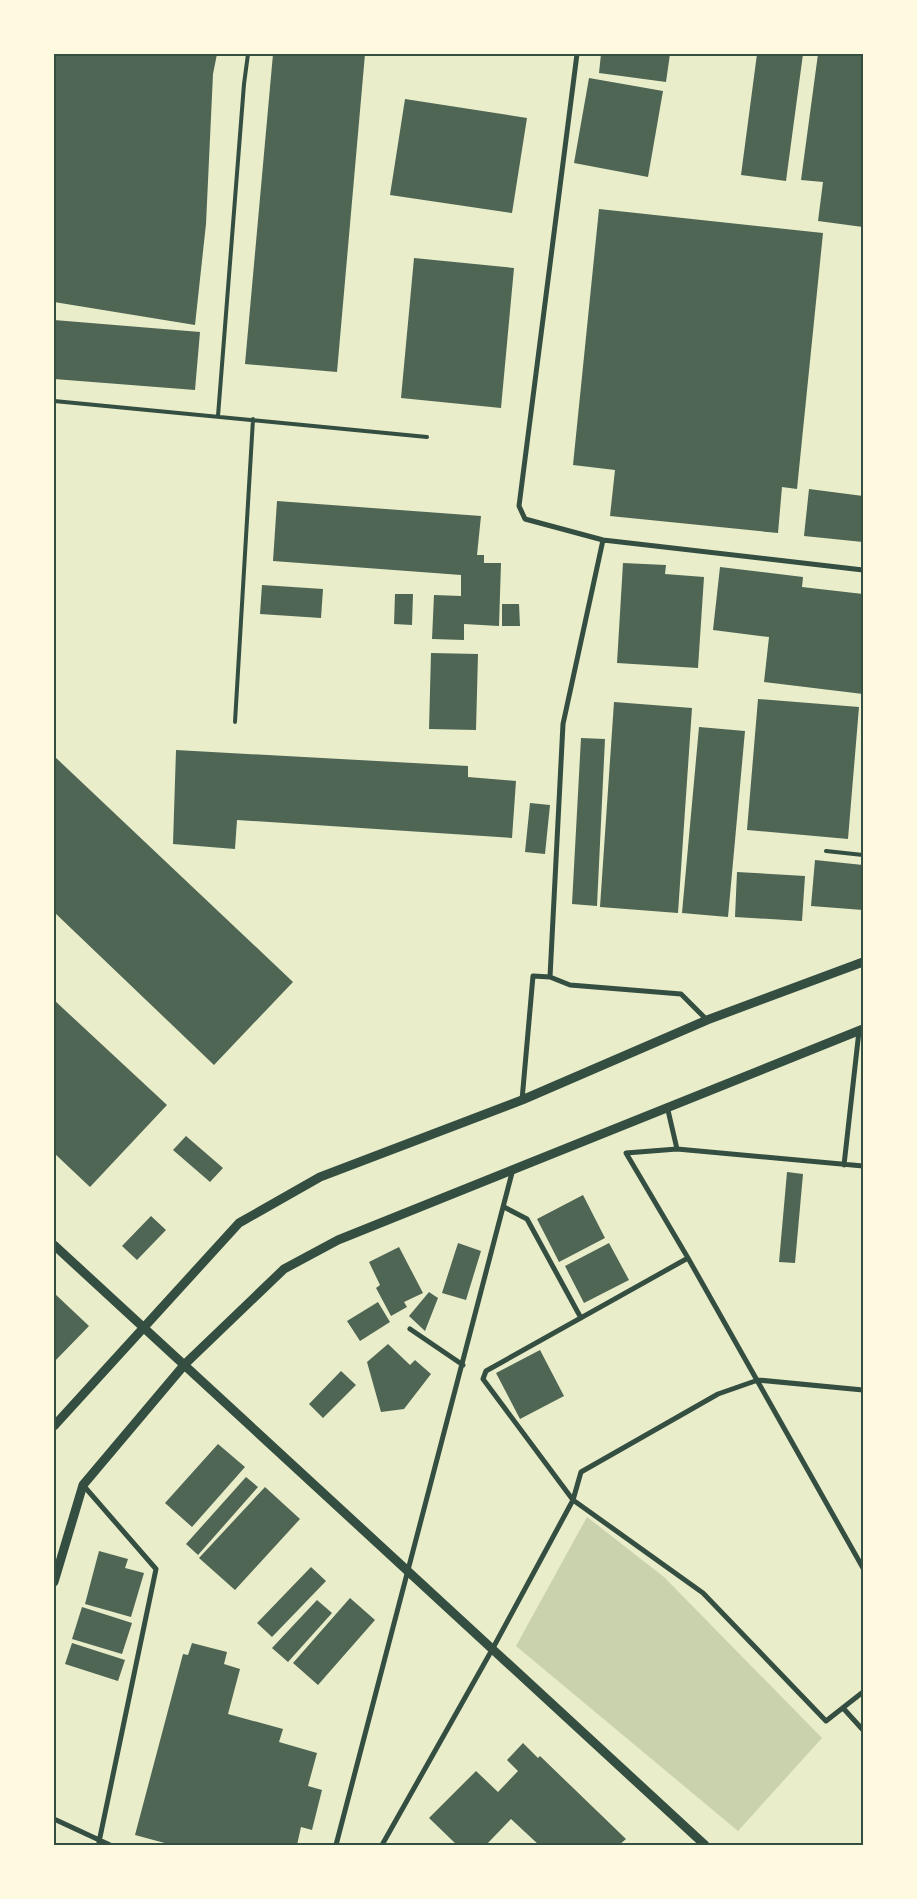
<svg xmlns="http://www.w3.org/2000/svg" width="917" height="1899" viewBox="0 0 917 1899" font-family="Raleway,sans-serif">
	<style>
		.green { fill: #cad2ad }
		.building { fill: #4f6655 }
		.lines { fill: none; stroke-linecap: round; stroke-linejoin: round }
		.service { stroke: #344e41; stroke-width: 4 }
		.minor { stroke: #344e41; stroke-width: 5 }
		.tertiary { stroke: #344e41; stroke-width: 9 }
		.neatline { fill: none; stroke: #344e41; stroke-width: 2 }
	</style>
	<rect width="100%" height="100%" fill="#e9edc9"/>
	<path class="green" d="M 587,1517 L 664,1577 L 822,1738 L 738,1831 L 516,1646 Z"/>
	<path class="building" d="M 54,54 L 217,54 L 213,74 L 206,224 L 195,325 L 54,302 Z
		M 273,54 L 365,54 L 337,372 L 245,364 Z
		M 601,54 L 670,54 L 666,82 L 599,73 Z
		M 757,54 L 803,54 L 786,181 L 741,175 Z
		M 818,54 L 863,54 L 863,227 L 818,221 L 823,182 L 801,180 Z
		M 589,78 L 663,91 L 648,177 L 574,163 Z
		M 405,99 L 527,118 L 512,213 L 390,195 Z
		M 599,209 L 823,233 L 797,489 L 782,487 L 778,533 L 610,516 L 615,470 L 573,465 Z
		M 414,258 L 514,268 L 501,408 L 401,398 Z
		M 54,320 L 200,332 L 195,390 L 54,379 Z
		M 809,489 L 863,496 L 863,542 L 804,536 Z
		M 277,501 L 481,516 L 477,555 L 484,555 L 484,563 L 501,563 L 499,626 L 464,624 L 464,640 L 432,639 L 434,595 L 461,596 L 461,575 L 273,561 Z
		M 623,563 L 666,565 L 665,574 L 704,577 L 698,668 L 617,663 Z
		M 720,567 L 803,577 L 802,587 L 863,594 L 863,694 L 764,682 L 769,637 L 713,630 Z
		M 262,585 L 323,589 L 321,618 L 260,614 Z
		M 395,594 L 413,594 L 412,625 L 394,624 Z
		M 502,604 L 519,604 L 520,626 L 502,626 Z
		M 431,653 L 478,654 L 476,730 L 429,729 Z
		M 758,699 L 859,707 L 848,839 L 747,830 Z
		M 614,702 L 692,708 L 678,913 L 600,907 Z
		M 699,727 L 745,731 L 728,917 L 682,913 Z
		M 581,738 L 605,739 L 597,906 L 572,904 Z
		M 176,750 L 468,766 L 468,777 L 516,781 L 512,838 L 237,820 L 235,849 L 173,844 Z
		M 54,756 L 293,982 L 214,1065 L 54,912 Z
		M 530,803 L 550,805 L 545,854 L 525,852 Z
		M 815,860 L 863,865 L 863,910 L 811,906 Z
		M 737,872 L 805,876 L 802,921 L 735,917 Z
		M 54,1000 L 167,1105 L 90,1187 L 54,1153 Z
		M 186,1136 L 223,1168 L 210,1182 L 173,1150 Z
		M 787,1172 L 803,1174 L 795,1263 L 779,1262 Z
		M 583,1195 L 605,1238 L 559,1262 L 537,1219 Z
		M 151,1216 L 166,1230 L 137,1260 L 122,1246 Z
		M 458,1243 L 481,1251 L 466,1300 L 442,1293 Z
		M 609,1243 L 629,1280 L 584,1303 L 565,1266 Z
		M 399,1247 L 423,1293 L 404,1302 L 407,1307 L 391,1316 L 376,1288 L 380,1285 L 369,1262 Z
		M 429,1292 L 438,1298 L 425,1331 L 409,1316 Z
		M 54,1293 L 89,1326 L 54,1362 Z
		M 378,1302 L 390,1322 L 360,1341 L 347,1321 Z
		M 388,1344 L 410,1365 L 415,1360 L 431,1374 L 404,1409 L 381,1412 L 367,1362 Z
		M 540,1350 L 564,1396 L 520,1419 L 496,1373 Z
		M 341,1371 L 356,1385 L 323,1418 L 309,1404 Z
		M 218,1444 L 245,1467 L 192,1527 L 165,1503 Z
		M 246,1477 L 258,1487 L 198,1555 L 186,1544 Z
		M 265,1487 L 300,1519 L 235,1590 L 199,1558 Z
		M 99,1551 L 128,1559 L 125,1568 L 144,1573 L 131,1617 L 85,1604 Z
		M 311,1567 L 326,1581 L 272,1637 L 257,1623 Z
		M 350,1598 L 375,1620 L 318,1685 L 293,1663 Z
		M 317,1600 L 332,1613 L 288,1662 L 272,1648 Z
		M 82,1607 L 132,1623 L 122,1654 L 72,1639 Z
		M 72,1643 L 125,1660 L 118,1681 L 65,1664 Z
		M 192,1643 L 227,1652 L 224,1664 L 240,1669 L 228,1714 L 283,1729 L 279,1742 L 317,1753 L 308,1786 L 322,1790 L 312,1830 L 301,1827 L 297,1845 L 172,1845 L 135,1835 L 183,1654 L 188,1655 Z
		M 523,1743 L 538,1758 L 540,1756 L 626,1839 L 619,1845 L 539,1845 L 511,1819 L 486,1845 L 457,1845 L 429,1818 L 476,1771 L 498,1792 L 518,1771 L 507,1760 Z"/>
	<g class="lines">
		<path class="service" d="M 54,401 L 427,437
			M 218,416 L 244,84 L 248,54
			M 235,722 L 253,419
			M 826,851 L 863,855"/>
		<path class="minor" d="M 577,54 L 519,506 L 525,519 L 603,540 L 863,570
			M 550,977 L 563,724 L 603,540
			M 522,1100 L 533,976 L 550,977 L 570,985 L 681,994 L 707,1020
			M 667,1106 L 677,1149 L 863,1166
			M 677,1149 L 626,1153 L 688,1258 L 863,1568
			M 844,1165 L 859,1031
			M 504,1207 L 527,1219 L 581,1318
			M 688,1258 L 486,1371 L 483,1379 L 573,1500 L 703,1593 L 826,1721 L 863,1692
			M 410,1329 L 463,1365
			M 83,1485 L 156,1569 L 99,1842
			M 843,1708 L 863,1730
			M 54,1819 L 110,1845
			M 336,1845 L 513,1169
			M 382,1845 L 493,1648 L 573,1500 L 581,1472 L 718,1394 L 758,1380 L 863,1390"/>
		<path class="tertiary" d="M 54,1245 L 705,1845
			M 54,1426 L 239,1223 L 320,1177 L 522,1100 L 707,1020 L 863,962
			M 54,1582 L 83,1485 L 185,1364 L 284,1269 L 338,1240 L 863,1029"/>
	</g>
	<rect width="917" height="1899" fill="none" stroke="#fefae0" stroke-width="110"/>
	<rect x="55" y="55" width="807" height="1789" class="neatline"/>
</svg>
